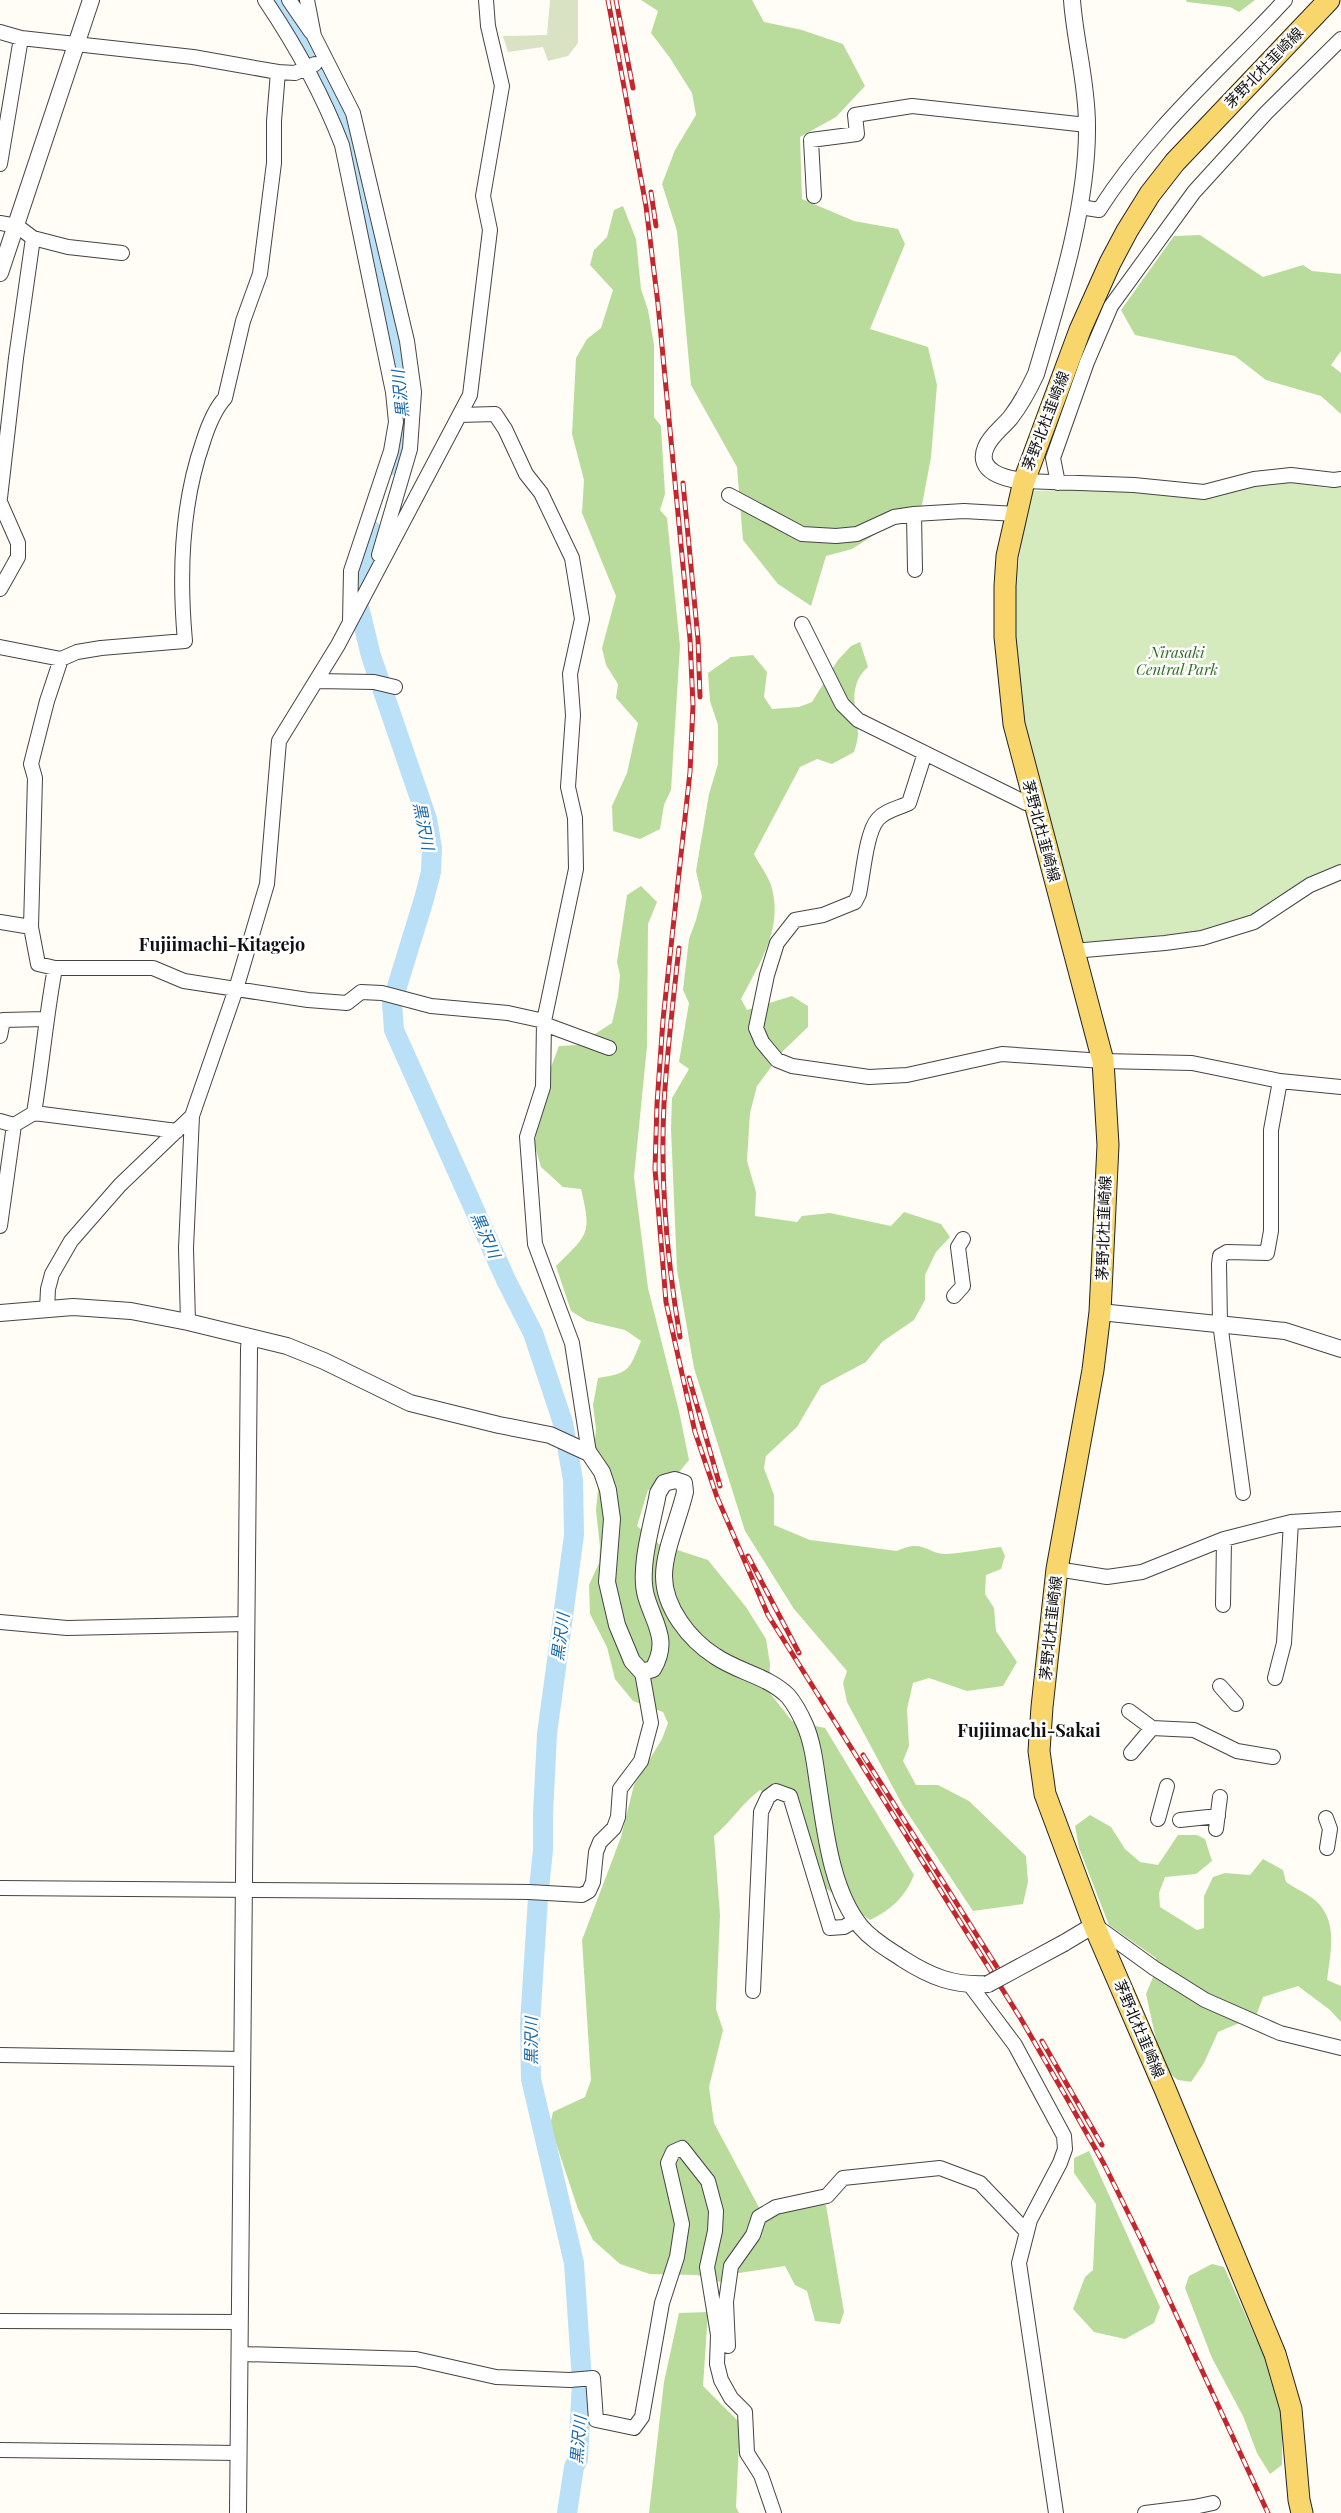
<svg xmlns="http://www.w3.org/2000/svg" width="1341" height="2513" viewBox="0 0 1341 2513" font-family="'Playfair Display','Noto Sans JP',serif">
	<style>
		.green { fill: #d5ebbd }
		.forest { fill: #b9dc9c }
		.cemetery { fill: #d9e3c4 }
		.lines { fill: none; stroke-linecap: round; stroke-linejoin: round }
		.river { stroke: #b9e0f7; stroke-width: 20 }
		.minor-casing { stroke: #444; stroke-width: 16 }
		.tertiary-casing { stroke: #444; stroke-width: 18 }
		.primary-casing { stroke: #222; stroke-width: 23 }
		.minor { stroke: #fff; stroke-width: 14 }
		.tertiary { stroke: #fff; stroke-width: 16 }
		.primary { stroke: #f9d66b; stroke-width: 21 }
		.rail-casing { stroke: #c4262e; stroke-width: 5 }
		.rail { stroke: #fff; stroke-width: 3; stroke-dasharray: 9; stroke-linecap: butt }
		.tertiary-bridge-casing { stroke: #444; stroke-width: 18; stroke-linecap: butt }
		.tertiary-bridge { stroke: #fff; stroke-width: 16 }
		.labels { text-anchor: middle; stroke-width: 5; stroke-linejoin: round; paint-order: stroke }
		.street-label { font-size: 15px; fill: #111; stroke: #fff }
		.park-label { font-size: 15px; font-style: italic; fill: #2f6b1f; stroke: #fff }
		.water-label { font-size: 16px; font-style: italic; fill: #1768a6; stroke: #fff }
		.quarter-label { font-size: 18px; font-weight: bold; fill: #111; stroke: #fff }
	</style>
	<rect width="100%" height="100%" fill="#fffdf5"/>
	<path class="green" d="M 1288,482 L 1328,488 L 1341,485 L 1341,867 L 1328,869 L 1253,917 L 1191,934 L 1077,945 L 1018,730 L 1009,638 L 1024,521 L 1033,491 Z"/>
	<path class="forest" d="M 641,0 L 752,0 L 764,22 L 802,30 L 843,44 L 865,86 L 836,117 L 800,137 L 802,199 L 854,221 L 898,229 L 905,244 L 870,329 L 928,347 L 937,385 L 931,457 L 922,505 L 852,549 L 826,556 L 811,606 L 778,584 L 743,540 L 737,467 L 691,385 L 677,231 L 662,184 L 675,150 L 696,115 L 692,93 L 670,58 L 651,33 L 658,11 Z
		M 1186,0 L 1255,0 L 1239,12 L 1230,7 L 1187,2 Z
		M 623,206 L 636,239 L 641,289 L 648,310 L 654,345 L 654,417 L 661,426 L 665,494 L 660,510 L 667,518 L 680,646 L 671,790 L 664,805 L 660,829 L 640,839 L 613,831 L 612,806 L 627,773 L 638,723 L 616,698 L 618,684 L 606,665 L 602,648 L 616,596 L 582,513 L 584,480 L 572,434 L 576,358 L 587,339 L 601,328 L 613,290 L 590,265 L 594,250 L 607,237 L 614,210 Z
		M 1200,235 L 1263,277 L 1303,265 L 1312,271 L 1341,274 L 1341,351 L 1331,365 L 1341,373 L 1341,414 L 1321,396 L 1266,380 L 1235,356 L 1135,335 L 1121,310 L 1174,236 Z
		M 860,642 L 868,667 C 847,685 856,709 858,733 C 858,739 856,746 854,752 L 832,764 L 817,759 L 800,767 L 754,854 C 759,864 767,874 771,885 C 784,928 760,962 741,999 L 747,1010 L 792,996 L 808,1006 L 808,1027 L 784,1050 L 757,1086 L 750,1113 L 747,1161 L 756,1192 L 755,1216 L 797,1222 L 802,1216 L 830,1213 L 891,1226 L 904,1212 L 941,1224 L 950,1237 L 936,1252 L 925,1275 L 925,1300 L 914,1320 L 882,1342 L 866,1362 L 821,1386 L 797,1427 L 766,1456 L 764,1468 L 774,1495 L 774,1525 L 810,1540 L 897,1551 C 923,1538 927,1554 946,1554 C 964,1553 983,1549 1001,1547 L 1005,1556 L 1001,1569 L 986,1575 L 985,1594 L 994,1608 L 996,1631 L 1017,1662 L 1003,1686 L 967,1691 L 929,1678 L 913,1683 L 907,1709 L 909,1746 L 903,1761 L 916,1785 L 938,1785 L 969,1801 L 1026,1856 L 1028,1882 L 1023,1904 L 973,1911 L 903,1806 L 847,1702 L 843,1683 L 847,1671 L 794,1609 L 745,1531 L 694,1368 L 677,1270 L 671,1129 L 672,1098 L 689,1069 L 679,1062 L 689,1003 L 683,990 L 689,939 L 696,920 L 702,897 L 696,871 L 709,794 L 718,764 L 718,725 L 710,701 L 708,673 L 731,657 L 753,655 L 767,672 L 764,697 L 772,709 L 799,707 L 812,702 L 838,660 L 851,646 Z
		M 641,886 L 657,902 L 648,924 L 647,1046 L 634,1177 L 648,1288 L 679,1411 L 689,1460 L 676,1476 L 648,1490 L 637,1526 L 659,1544 L 708,1560 L 746,1607 L 766,1639 L 770,1664 L 769,1692 L 792,1721 L 825,1728 L 914,1875 C 906,1896 891,1910 870,1920 L 813,1879 L 788,1808 L 779,1799 L 760,1790 C 742,1803 731,1822 714,1836 L 720,1915 L 716,2009 L 723,2030 L 709,2087 L 714,2123 L 762,2213 L 772,2217 L 800,2204 L 826,2205 L 844,2312 L 840,2324 L 815,2321 L 807,2291 L 795,2285 L 785,2266 L 732,2274 L 727,2284 L 697,2275 L 650,2274 L 620,2264 L 593,2240 L 578,2209 L 550,2125 L 553,2112 L 585,2097 L 591,2080 L 582,1940 L 621,1837 L 634,1785 L 662,1739 L 668,1723 L 663,1712 L 633,1701 L 615,1679 L 607,1647 L 590,1614 L 589,1585 L 599,1563 L 600,1547 L 596,1510 L 599,1480 L 592,1470 L 596,1429 L 593,1405 L 598,1378 C 630,1373 629,1370 641,1341 L 625,1330 L 587,1321 L 571,1311 L 556,1266 C 588,1234 592,1235 581,1189 L 563,1187 L 541,1167 L 534,1143 L 551,1067 L 559,1046 L 578,1045 L 612,1023 L 618,997 L 620,975 L 617,962 L 627,895 Z
		M 1090,1815 L 1111,1827 L 1125,1849 L 1140,1862 L 1158,1865 L 1178,1835 L 1197,1835 L 1205,1839 L 1212,1861 L 1196,1874 L 1165,1877 L 1159,1893 L 1160,1907 L 1197,1930 L 1204,1928 L 1204,1896 L 1213,1877 L 1225,1873 L 1250,1875 L 1263,1859 L 1283,1870 L 1286,1882 C 1296,1889 1311,1895 1319,1904 C 1338,1925 1330,1954 1327,1980 L 1341,1986 L 1341,2022 L 1330,2010 L 1298,1986 L 1263,1997 L 1256,2016 L 1218,2032 L 1204,2063 L 1191,2082 L 1178,2080 L 1167,2072 L 1159,2053 L 1146,1994 L 1153,1977 L 1156,1958 L 1109,1925 L 1079,1848 L 1075,1826 Z
		M 1089,2151 L 1160,2307 L 1154,2323 L 1125,2339 L 1094,2332 L 1073,2309 L 1085,2277 L 1093,2270 L 1096,2204 L 1074,2173 L 1074,2158 Z
		M 1212,2264 L 1224,2267 L 1271,2372 L 1282,2418 L 1282,2465 L 1270,2474 L 1257,2453 L 1243,2416 L 1212,2358 L 1185,2288 L 1189,2276 Z
		M 708,2312 L 703,2386 L 740,2423 L 736,2507 L 739,2513 L 649,2513 L 664,2382 L 679,2313 Z"/>
	<path class="cemetery" d="M 550,0 L 578,0 L 578,43 L 568,56 L 548,61 L 543,47 L 508,52 L 503,36 L 547,35 Z"/>
	<g class="lines">
		<path class="river" d="M 275,0 L 322,74 L 342,115 L 403,392 L 404,424 L 393,465
			M 371,530 L 355,590 L 371,656 L 427,819 L 432,848 L 431,872 L 424,899 L 392,1003 L 394,1030 L 506,1280 L 533,1333 L 563,1423 L 573,1480 L 574,1535 L 547,1734 L 543,1814 L 543,1850 L 538,1898 L 530,2024 L 531,2079 L 574,2263 L 582,2381 L 578,2459 L 574,2467 L 567,2513"/>
		<defs>
			<path id="minor" d="M 265,0 C 296,46 322,93 342,145 L 393,392 L 396,422 L 391,451 L 351,571 L 350,622
				M 289,0 L 311,32
				M 307,0 L 314,36 L 353,113 L 407,341 L 414,392 L 410,449 L 379,555
				M 0,32 L 21,38 L 0,164
				M 21,38 L 193,57 L 278,72 L 295,73 L 315,64
				M 814,196 L 811,140 L 857,134 L 855,115 L 912,106 L 1087,125
				M 1080,207 L 1099,210 C 1150,130 1221,69 1285,0
				M 0,223 L 17,226 L 33,238 L 16,358 L 0,498
				M 33,238 L 68,247 L 122,253
				M 460,415 L 495,414 L 505,429 L 526,474 L 541,493 L 572,558 L 582,619 L 570,674 L 573,715 L 568,787 L 575,818 L 576,869 L 544,1021 L 543,1087 L 527,1137 L 535,1244 L 572,1343 L 589,1453
				M 1024,481 L 1134,485 L 1204,492 L 1254,479 L 1291,475 L 1334,480 L 1341,479
				M 1058,483 L 1053,458 L 1087,362 L 1111,306 L 1194,192 L 1266,113 L 1341,39
				M 729,495 L 802,534 L 836,536 L 857,534 L 894,517 L 914,514 L 964,511 L 1016,514
				M 0,502 L 18,543 L 18,557 L 0,589
				M 914,514 L 915,570
				M 802,624 L 842,704 L 858,720 L 1026,803 L 1033,801
				M 0,647 L 61,659 L 77,652 L 101,648 L 185,641 C 179,575 181,505 203,442 C 208,426 214,410 225,398 L 243,321 L 260,274 L 274,163 L 274,121 L 278,72
				M 61,659 L 47,701 L 31,764 L 35,778 L 31,927 L 38,964 L 55,968 L 153,968 L 184,981 L 308,1000 L 347,1003 L 361,992 L 382,993 L 431,1006 L 508,1013 L 544,1021
				M 317,681 L 374,682 L 395,687
				M 925,753 L 909,803 C 899,808 886,810 878,819 C 866,832 863,876 859,894 L 855,902 L 823,915 L 795,920 L 777,943 L 767,975 L 756,1028 L 762,1042 L 777,1060 L 792,1066 L 869,1077 L 907,1075 L 1002,1054 L 1103,1061 L 1192,1063 L 1280,1081 L 1341,1087
				M 0,922 L 31,927
				M 1073,951 L 1165,943 L 1202,938 L 1254,922 L 1310,885 L 1341,872
				M 544,1024 L 609,1048
				M 0,1036 L 3,1020 L 45,1019
				M 34,1113 L 177,1131
				M 0,1121 L 14,1125 L 34,1113 C 42,1065 46,1016 55,968
				M 0,1226 L 14,1125
				M 954,1296 L 963,1286 L 958,1247 L 963,1239
				M 47,1309 L 48,1289 L 52,1274 L 71,1241 L 120,1185 L 192,1116 L 236,989 L 267,884 L 279,741 L 338,645 L 470,395 L 490,230 L 483,196 L 502,86 L 488,26 L 486,0
				M 188,1322 L 186,1248 L 192,1116
				M 1243,1493 L 1220,1323 L 1219,1264 L 1220,1256 L 1227,1252 L 1267,1253 L 1271,1231 L 1271,1130 L 1280,1081
				M 1057,1569 L 1107,1577 L 1142,1572 L 1224,1539 L 1291,1522 L 1341,1519
				M 1223,1605 L 1224,1539
				M 0,1622 L 67,1628 L 246,1624
				M 1275,1678 L 1284,1643 L 1291,1522
				M 1220,1686 L 1236,1704
				M 1129,1711 L 1152,1728 L 1194,1730 L 1237,1751 L 1273,1757
				M 1131,1753 L 1152,1728
				M 1326,1818 L 1330,1829 L 1327,1848
				M 1158,1819 L 1167,1786
				M 1180,1820 L 1218,1816
				M 1216,1829 L 1220,1797
				M 0,1888 L 529,1892 L 582,1895 L 589,1891 L 593,1882 L 596,1852 L 600,1842 L 614,1828 L 618,1817 L 620,1789 L 641,1761 L 647,1738 L 651,1723 L 642,1672
				M 1096,1926 L 1154,1968 L 1205,2000 L 1280,2033 L 1341,2048
				M 970,1985 L 1015,2045 L 1064,2136 L 1065,2149 L 1060,2163 L 1030,2220 L 1019,2263 L 1056,2513
				M 753,1991 L 761,1812 L 768,1797 L 776,1791 L 790,1796 L 830,1928 L 844,1927 L 856,1920
				M 0,2055 L 243,2059
				M 0,2321 L 240,2322
				M 728,2346 L 726,2302 L 731,2266 L 753,2235 L 759,2217 L 776,2207 L 827,2196 L 843,2178 L 940,2168 L 980,2183 L 1026,2231
				M 241,2354 L 416,2359 L 496,2377 L 570,2380 L 593,2378 L 596,2420 L 634,2428 L 642,2417 L 662,2303 L 677,2257 L 682,2224 L 668,2163 L 673,2152 L 682,2148 L 708,2181 L 716,2211 L 715,2231 L 707,2267 L 718,2335 L 717,2364 L 721,2380 L 731,2398 L 745,2412 L 747,2453 L 761,2475 L 774,2513
				M 0,2450 L 239,2453
				M 1145,2513 L 1194,2507 L 1213,2503"/>
			<path id="tertiary" d="M 0,273 L 91,0
				M 1024,481 C 1006,479 975,472 986,447 C 991,435 1003,427 1011,417 C 1021,404 1029,389 1036,374 C 1059,296 1088,205 1087,125 C 1087,82 1075,42 1072,0
				M 1100,1312 L 1285,1331 L 1341,1349
				M 0,1313 L 73,1307 L 131,1311 L 188,1322 L 287,1346 L 324,1361 L 410,1403 L 499,1425 L 550,1435 L 589,1453 L 602,1472 L 608,1490 L 612,1519 L 607,1582 L 617,1625 L 632,1661 L 642,1672 L 653,1669 C 670,1640 654,1624 646,1596 C 638,1567 653,1522 658,1493 L 664,1483 L 675,1480 L 684,1483 L 685,1492 C 679,1518 664,1551 664,1576 C 664,1608 690,1640 715,1656 C 738,1672 768,1676 788,1696 C 794,1703 801,1716 805,1725 C 813,1744 815,1764 818,1784 C 825,1829 831,1891 861,1927 C 873,1941 888,1949 903,1959 C 931,1977 954,1986 988,1984
				M 1064,1943 L 1094,1925
				M 238,2513 L 249,1349 L 250,1337"/>
			<path id="primary" d="M 1302,2513 L 1299,2500 L 1291,2409 L 1275,2354 L 1165,2089 L 1094,1925 L 1045,1794 L 1039,1751 L 1042,1707 L 1057,1569 L 1093,1370 L 1100,1312 L 1108,1145 L 1103,1061 L 1014,724 L 1005,637 L 1005,586 L 1007,556 L 1024,481 L 1080,330 L 1110,263 L 1127,231 L 1150,194 L 1175,162 L 1329,0"/>
		</defs>
		<use href="#minor" class="minor-casing"/>
		<use href="#tertiary" class="tertiary-casing"/>
		<use href="#primary" class="primary-casing"/>
		<use href="#minor" class="minor"/>
		<use href="#tertiary" class="tertiary"/>
		<use href="#primary" class="primary"/>
		<defs>
			<path id="rail" d="M 608,0 L 646,206 L 658,304 L 690,639 L 693,705 L 690,772 L 663,1020 L 657,1104 L 655,1169 L 666,1302 L 695,1432 L 717,1497 L 768,1615 L 1021,2019 L 1065,2095 L 1104,2164 L 1142,2241 L 1268,2513
				M 616,0 L 633,88
				M 651,192 L 656,226
				M 683,483 L 698,639 L 700,697
				M 679,948 C 673,1000 667,1052 664,1104 C 660,1182 667,1260 680,1337
				M 689,1378 L 720,1486
				M 748,1556 L 799,1653
				M 863,1755 L 1002,1975
				M 1042,2041 L 1102,2145"/>
		</defs>
		<use href="#rail" class="rail-casing"/>
		<use href="#rail" class="rail"/>
		<defs>
			<path id="tertiary-bridge" d="M 988,1984 L 1064,1943"/>
		</defs>
		<use href="#tertiary-bridge" class="tertiary-bridge-casing"/>
		<use href="#tertiary-bridge" class="tertiary-bridge"/>
	</g>
	<g class="labels">
		<g class="street-label">
			<text transform="translate(1264 68) rotate(-46)" y="5">茅野北杜韮崎線</text>
			<text transform="translate(1046 421) rotate(-69)" y="5">茅野北杜韮崎線</text>
			<text transform="translate(1041 831) rotate(75)" y="5">茅野北杜韮崎線</text>
			<text transform="translate(1104 1228) rotate(-88)" y="5">茅野北杜韮崎線</text>
			<text transform="translate(1051 1628) rotate(-84)" y="5">茅野北杜韮崎線</text>
			<text transform="translate(1139 2029) rotate(67)" y="5">茅野北杜韮崎線</text>
		</g>
		<g class="park-label">
			<text x="1177" y="658">Nirasaki<tspan x="1177" dy="17">Central Park</tspan></text>
		</g>
		<g class="water-label">
			<text transform="translate(400 394) rotate(-96)" y="6">黒沢川</text>
			<text transform="translate(424 826) rotate(79)" y="6">黒沢川</text>
			<text transform="translate(486 1235) rotate(66)" y="6">黒沢川</text>
			<text transform="translate(560 1637) rotate(-83)" y="6">黒沢川</text>
			<text transform="translate(531 2041) rotate(-90)" y="6">黒沢川</text>
			<text transform="translate(578 2440) rotate(-85)" y="6">黒沢川</text>
		</g>
		<g class="quarter-label">
			<text x="222" y="951">Fujiimachi-Kitagejo</text>
			<text x="1029" y="1737">Fujiimachi-Sakai</text>
		</g>
	</g>
</svg>
